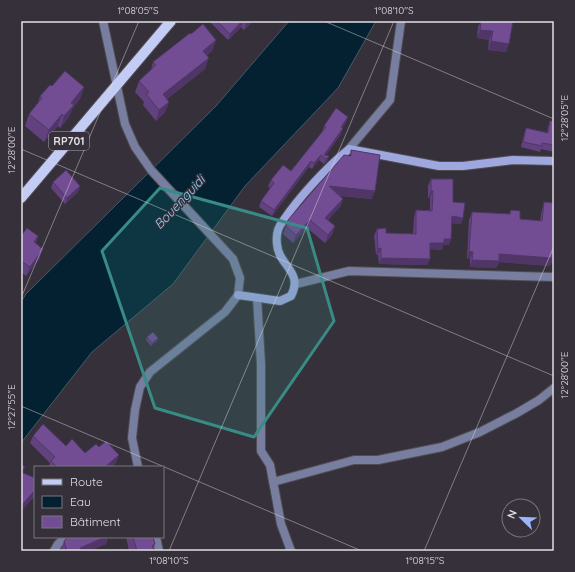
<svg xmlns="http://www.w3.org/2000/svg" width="575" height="572" viewBox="0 0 575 572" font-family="Quicksand,sans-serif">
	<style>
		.water { fill: #042131; stroke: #465a67 }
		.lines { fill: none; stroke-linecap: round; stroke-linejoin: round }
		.minor-casing { stroke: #514c54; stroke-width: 10 }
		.tertiary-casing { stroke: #514c54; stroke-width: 10 }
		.secondary-casing { stroke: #514c54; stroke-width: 10 }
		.primary-casing { stroke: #514c54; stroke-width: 12 }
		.minor { stroke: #787e9f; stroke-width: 8 }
		.tertiary { stroke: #787e9f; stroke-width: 8 }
		.secondary { stroke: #9ea8de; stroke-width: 8 }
		.primary { stroke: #c3ccf5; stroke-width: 10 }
		.wall { fill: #62427e }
		.shaded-wall { fill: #503667 }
		.building { fill: #724d93; stroke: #503667 }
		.marked { fill: #398b86; fill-opacity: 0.2; stroke: #398b86; stroke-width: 3; stroke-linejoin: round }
		.ticks { fill: none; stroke: #e1dee4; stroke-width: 1; stroke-opacity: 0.45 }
		.labels { text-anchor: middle; stroke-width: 3; stroke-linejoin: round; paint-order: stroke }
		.shield { fill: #353039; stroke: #adaab1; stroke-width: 1 }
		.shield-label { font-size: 11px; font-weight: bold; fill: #e1dee4 }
		.water-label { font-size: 13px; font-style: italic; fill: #8ecef6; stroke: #353039 }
		.neatline { fill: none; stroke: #e1dee4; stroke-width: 1.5 }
		.ticks-label { font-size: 10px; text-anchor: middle; fill: #e1dee4 }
	</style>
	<rect width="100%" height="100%" fill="#353039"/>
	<path class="water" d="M 289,21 L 376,21 L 338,88 L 245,186 L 173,284 L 92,352 L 21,443 L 21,302 L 26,294 L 216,106 Z"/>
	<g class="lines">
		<defs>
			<path id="minor" d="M 349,149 L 390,100 L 401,21
				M 296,284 L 349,271 L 554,277
				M 257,298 L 261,364 L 261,451 L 270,465 L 281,524 L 291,551
				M 273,482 L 354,460 L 378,460 L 442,447 L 480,432 L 517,413 L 539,400 L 554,388
				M 54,551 L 58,544 L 66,537"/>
			<path id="tertiary" d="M 103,21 L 125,124 L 135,147 L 151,170 L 233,259 L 240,278 L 238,295 L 225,312 L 150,372 L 140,387 L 135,410 L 132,438 L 138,467
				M 156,537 L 159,551"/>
			<path id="secondary" d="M 238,295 L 280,301 L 291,296 C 304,272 278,265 277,244 C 276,236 278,227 283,221 C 299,197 326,168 349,149 L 439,166 L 463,166 L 513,160 L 554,161"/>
			<path id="primary" d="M 21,198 L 171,21"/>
		</defs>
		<use href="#minor" class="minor-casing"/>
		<use href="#tertiary" class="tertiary-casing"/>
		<use href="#secondary" class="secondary-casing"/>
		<use href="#primary" class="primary-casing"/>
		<use href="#minor" class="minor"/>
		<use href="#tertiary" class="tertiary"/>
		<use href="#secondary" class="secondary"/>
		<use href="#primary" class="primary"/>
	</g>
	<path class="wall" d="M 209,21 L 252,21 L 251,23 L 244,30 L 241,27 L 228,40 Z
		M 481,21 L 513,21 L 506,52 L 488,50 L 489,40 L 477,38 L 478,27 Z
		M 191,34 L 216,40 L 212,51 L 207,55 L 205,69 L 167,99 L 169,102 L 165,112 L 156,121 L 143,105 L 144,102 L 135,92 L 139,81 L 151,70 L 153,62 Z
		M 52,86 L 84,87 L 80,99 L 72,109 L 69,117 L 60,128 L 58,126 L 44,142 L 25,126 L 29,114 L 38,103 L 40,96 Z
		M 550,121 L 554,121 L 554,152 L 541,149 L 540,152 L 521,147 L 524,134 L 526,128 L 547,132 L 548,127 Z
		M 346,122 L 342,128 L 341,134 L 326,155 L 329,156 L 327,161 L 324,164 L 319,160 L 312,169 L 309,167 L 272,216 L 259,207 L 261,201 L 270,188 L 268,186 L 271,180 L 291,171 L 322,132 L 324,126 Z
		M 351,150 L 372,199 L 340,196 L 343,199 L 340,207 L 328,220 L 335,226 L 332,235 L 325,243 L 307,228 L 293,243 L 283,234 L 288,220 L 350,156 Z
		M 431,179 L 453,202 L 463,218 L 461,224 L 452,223 L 451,239 L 449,245 L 443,245 L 442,250 L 430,249 L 430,259 L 427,265 L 379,264 L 378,255 L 376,255 L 374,236 L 377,229 L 386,233 L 413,234 L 414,217 L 416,210 L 430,210 L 430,198 L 428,198 L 428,186 Z
		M 53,182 L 80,186 L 78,192 L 65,204 L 51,188 Z
		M 544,202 L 554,203 L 554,263 L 551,263 L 550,266 L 499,262 L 496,268 L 470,267 L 470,259 L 467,259 L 469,220 L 472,212 L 509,214 L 511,210 L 520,219 L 540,221 L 542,209 Z
		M 21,236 L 38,236 L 36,243 L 40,258 L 26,276 L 21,272 Z
		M 147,337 L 158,338 L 157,341 L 151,346 L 146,340 Z
		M 33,436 L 85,453 L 99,447 L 116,463 L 111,467 L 49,467 L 50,463 L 30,443 Z
		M 21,464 L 23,473 L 35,478 L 35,499 L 33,498 L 21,511 Z
		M 68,537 L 108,537 L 106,544 L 89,551 L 62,551 L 61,549 L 64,541 Z
		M 126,537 L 153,537 L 155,544 L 154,549 L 155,551 L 129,551 Z"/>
	<path class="shaded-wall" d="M 243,21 L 241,27 L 228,40 L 230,34 Z
		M 249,21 L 252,21 L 251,23 L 244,30 L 246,24 Z
		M 480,30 L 493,31 L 489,40 L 477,38 Z
		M 216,40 L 212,51 L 199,61 L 203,51 Z
		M 491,41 L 509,44 L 506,52 L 488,50 Z
		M 209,58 L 205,69 L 159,105 L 163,94 Z
		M 84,87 L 80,99 L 72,109 L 69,117 L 60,128 L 64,116 L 71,103 Z
		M 169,102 L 165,112 L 156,121 L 159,110 Z
		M 62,114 L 58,126 L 44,142 L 49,130 Z
		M 348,117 L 346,122 L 339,133 L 341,127 Z
		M 343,128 L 341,134 L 324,157 L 324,155 Z
		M 321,155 L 319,160 L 312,169 L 314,163 Z
		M 329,156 L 327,161 L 324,164 L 326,159 Z
		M 311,161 L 309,167 L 272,216 L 274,210 Z
		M 80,186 L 78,192 L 65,204 L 67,198 Z
		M 329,186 L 375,191 L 372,199 L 326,194 Z
		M 431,191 L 433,191 L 430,198 L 428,198 Z
		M 343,199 L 340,207 L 322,227 L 325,218 Z
		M 452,216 L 463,218 L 461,224 L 450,223 Z
		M 310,220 L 307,228 L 293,243 L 296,235 Z
		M 335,226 L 332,235 L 325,243 L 328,235 Z
		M 38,236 L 35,245 L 34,242 Z
		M 444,239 L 451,239 L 449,245 L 443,245 L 442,250 L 428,249 L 430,243 Z
		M 381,248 L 378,255 L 376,255 L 378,249 Z
		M 43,249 L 40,258 L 26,276 L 30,267 Z
		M 469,251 L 473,252 L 470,259 L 467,259 Z
		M 499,254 L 554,255 L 554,263 L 551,263 L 550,266 L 499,262 L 496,268 L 470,267 L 472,260 Z
		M 381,258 L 430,259 L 427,265 L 379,264 Z
		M 158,338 L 157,341 L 151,346 L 152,343 Z
		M 119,455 L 116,463 L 111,467 L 105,467 Z
		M 25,467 L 22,475 L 21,476 L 21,471 Z
		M 35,490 L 33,498 L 21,511 L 21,506 Z
		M 105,537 L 108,537 L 106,544 L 89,551 L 79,551 L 80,548 Z"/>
	<path class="building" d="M 217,21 L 242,21 L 230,34 Z
		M 243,21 L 249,21 L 246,24 Z
		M 481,21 L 513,21 L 509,44 L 491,41 L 493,31 L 480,30 Z
		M 203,24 L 216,40 L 203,51 L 209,58 L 163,94 L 169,102 L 159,110 L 146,94 L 149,92 L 139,81 L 156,65 L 153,62 L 190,33 L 191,34 Z
		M 65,71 L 84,87 L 71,103 L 74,105 L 64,116 L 62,114 L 49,130 L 29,114 L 42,98 L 40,96 L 50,85 L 52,86 Z
		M 336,108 L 348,117 L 341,127 L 343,128 L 324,155 L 329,156 L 326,159 L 321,155 L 314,163 L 311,161 L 274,210 L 261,201 L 274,183 L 271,180 L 283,165 L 291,171 L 326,127 L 324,126 Z
		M 550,121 L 554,121 L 554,145 L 542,143 L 542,146 L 523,142 L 526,128 L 548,133 Z
		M 351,150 L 380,155 L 375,191 L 329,186 L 343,199 L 325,218 L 335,226 L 328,235 L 310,220 L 296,235 L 286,226 L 288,220 L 344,155 L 351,156 Z
		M 66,170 L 80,186 L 67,198 L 53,182 Z
		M 431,179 L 453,179 L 453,202 L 465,203 L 463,218 L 452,216 L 451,239 L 444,239 L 444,243 L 430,243 L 430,259 L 381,258 L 381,248 L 378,249 L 377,229 L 386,228 L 386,233 L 416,234 L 416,210 L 432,211 L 433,191 L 431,191 Z
		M 544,202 L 554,203 L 554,255 L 552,255 L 552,258 L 499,254 L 499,261 L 472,260 L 473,252 L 469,251 L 472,212 L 510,214 L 511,210 L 520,211 L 520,219 L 542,221 Z
		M 27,228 L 38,236 L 34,242 L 43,249 L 30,267 L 21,261 L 21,259 L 22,257 L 21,256 L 21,236 Z
		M 153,332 L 158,338 L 152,343 L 147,337 Z
		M 43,424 L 66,446 L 72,439 L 85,453 L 96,444 L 99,447 L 106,441 L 119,455 L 105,467 L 57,467 L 51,461 L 55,457 L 33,436 Z
		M 21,464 L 25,467 L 21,471 Z
		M 21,472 L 35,478 L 35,490 L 21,506 Z
		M 68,537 L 105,537 L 80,548 L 81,551 L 67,551 L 64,541 Z
		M 133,537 L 153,537 L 155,544 L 152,546 L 155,551 L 137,551 Z"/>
	<path class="marked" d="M 160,188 L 307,228 L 334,321 L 254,437 L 155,408 L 102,251 Z"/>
	<path class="ticks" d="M 324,21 L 554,119M 21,149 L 554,376M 21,298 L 139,21M 21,406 L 362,551M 169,551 L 394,21M 424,551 L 554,246"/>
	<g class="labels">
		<rect class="shield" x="49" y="132" width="40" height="18" rx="3"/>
		<g class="shield-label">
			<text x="69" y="145">RP701</text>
		</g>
		<g class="water-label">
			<text transform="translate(179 202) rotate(-47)" y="5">Bouenguidi</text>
		</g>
	</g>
	<rect width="575" height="572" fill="none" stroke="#353039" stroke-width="44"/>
	<rect x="34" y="466" width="130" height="72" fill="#353039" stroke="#7a767d"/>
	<rect x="42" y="479" width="20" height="6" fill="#c3ccf5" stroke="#7a767d"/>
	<text x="70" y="486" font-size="12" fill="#e1dee4">Route</text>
	<rect x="42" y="496" width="20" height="12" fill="#042131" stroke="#7a767d"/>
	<text x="70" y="506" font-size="12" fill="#e1dee4">Eau</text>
	<rect x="42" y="516" width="20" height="12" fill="#724d93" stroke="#7a767d"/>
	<text x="70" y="526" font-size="12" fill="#e1dee4">Bâtiment</text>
	<g transform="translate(521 518) rotate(293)"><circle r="19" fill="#353039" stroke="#7a767d"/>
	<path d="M0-3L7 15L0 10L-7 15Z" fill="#9bb5fd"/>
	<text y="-6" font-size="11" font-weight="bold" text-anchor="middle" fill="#e1dee4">N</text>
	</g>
	<rect x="22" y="22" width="531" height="528" class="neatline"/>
	<g class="ticks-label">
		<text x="138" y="14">1°08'05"S</text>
		<text x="394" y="14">1°08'10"S</text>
		<text transform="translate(564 118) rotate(-90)" y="4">12°28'05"E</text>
		<text transform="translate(11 150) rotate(-90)" y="4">12°28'00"E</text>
		<text transform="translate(564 375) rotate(-90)" y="4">12°28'00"E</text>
		<text transform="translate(11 407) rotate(-90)" y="4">12°27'55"E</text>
		<text x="169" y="564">1°08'10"S</text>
		<text x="425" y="564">1°08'15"S</text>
	</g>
</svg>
